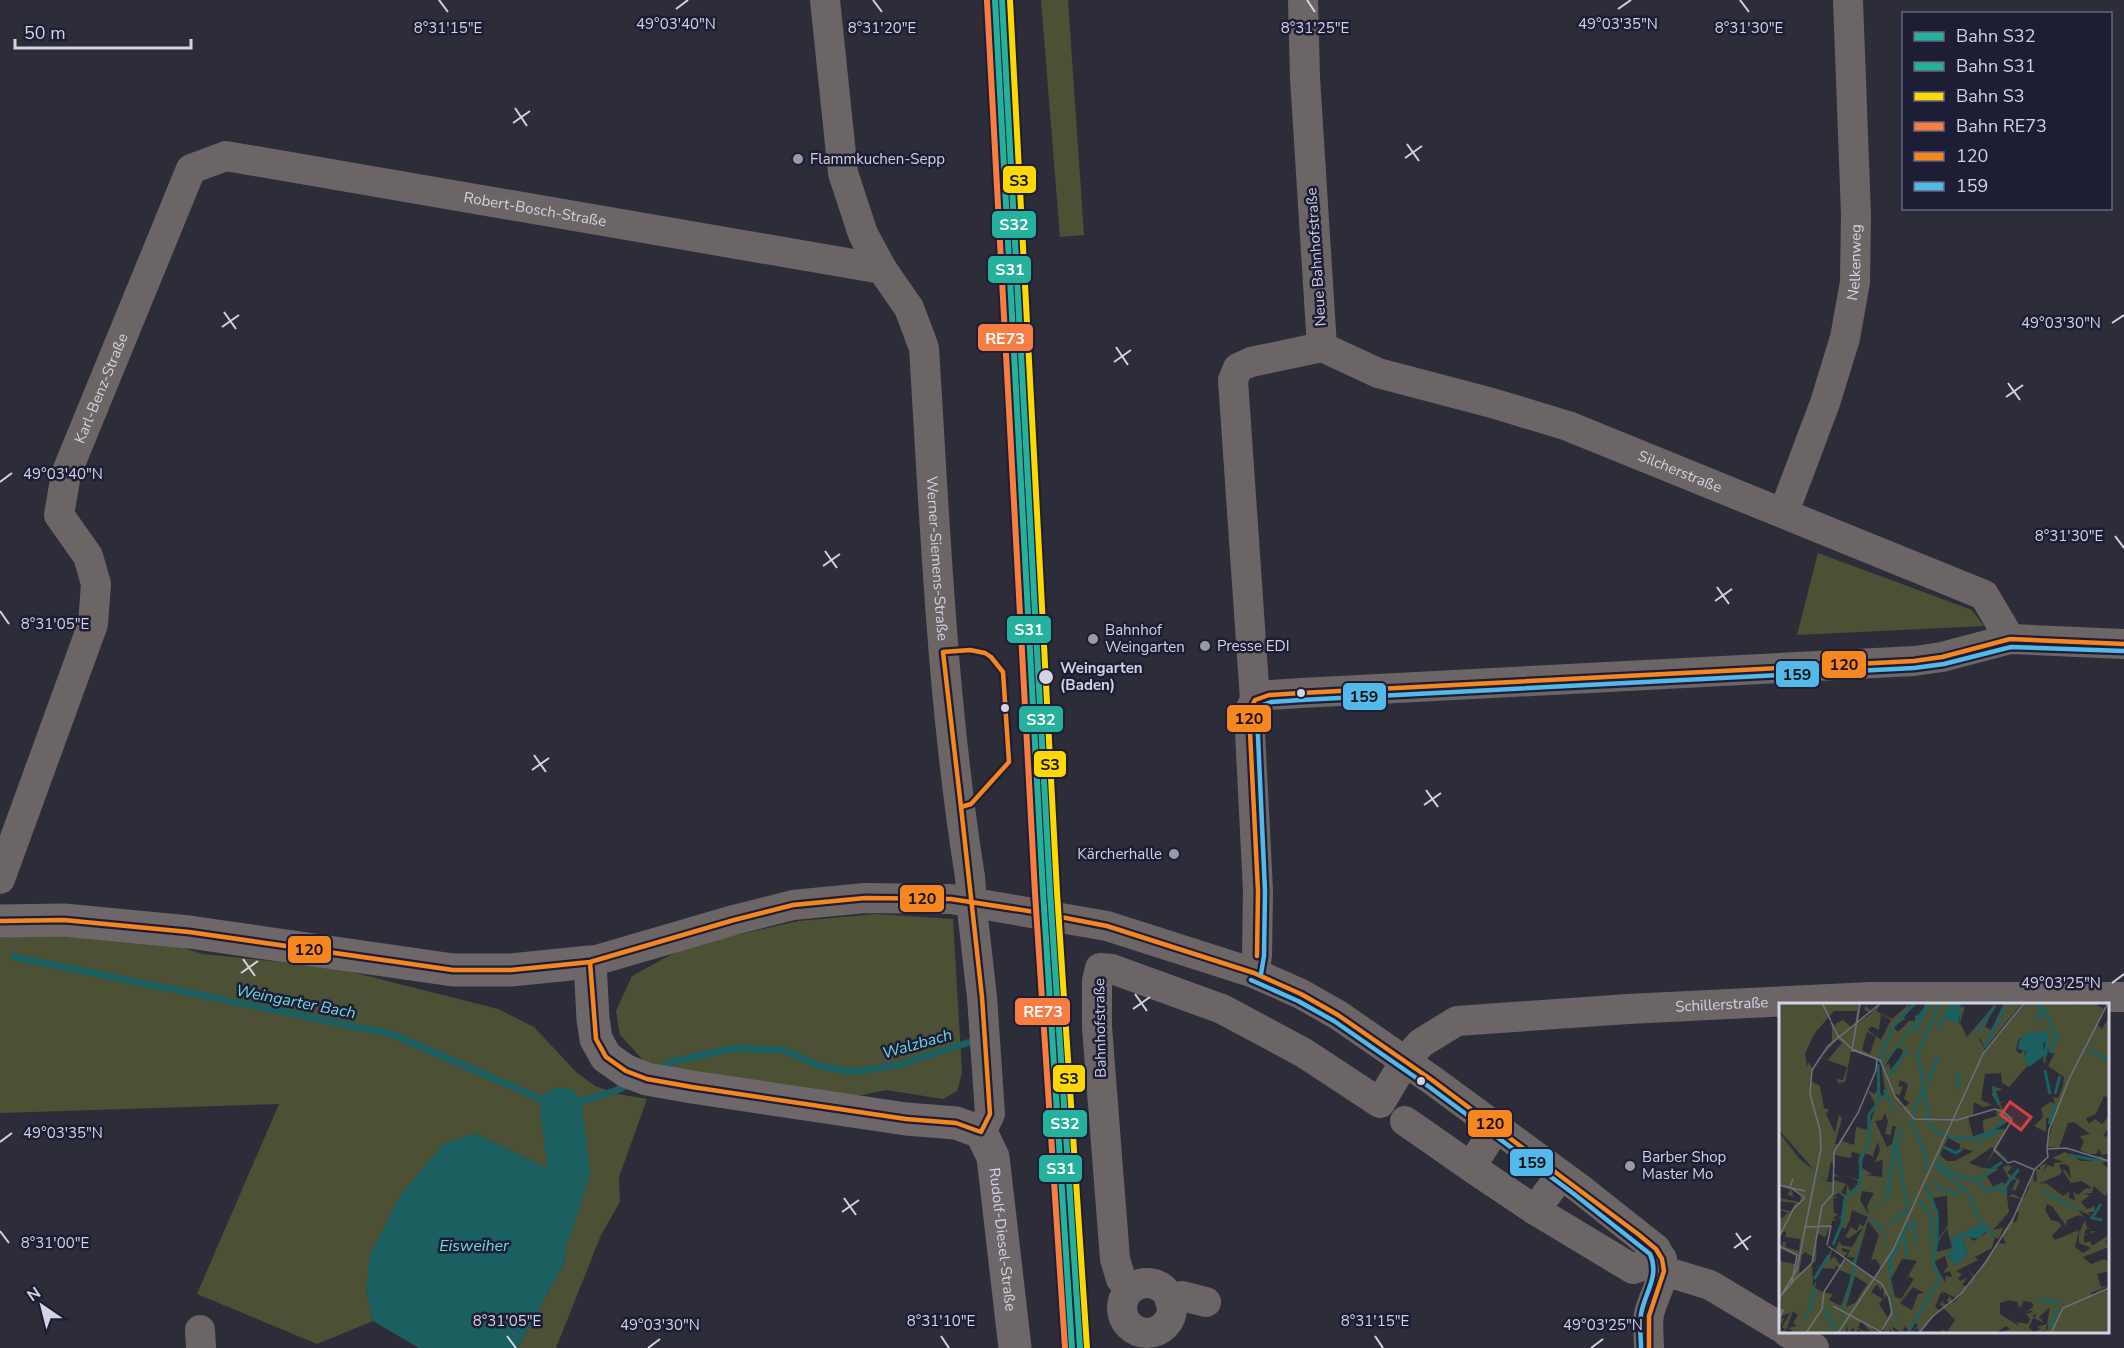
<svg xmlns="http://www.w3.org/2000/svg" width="2124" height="1348" viewBox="0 0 2124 1348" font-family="'Nunito Sans',sans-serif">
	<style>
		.green { fill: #4c5136 }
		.water { fill: #1b5f61 }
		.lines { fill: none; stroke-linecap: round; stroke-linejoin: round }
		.stream { stroke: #1b5f61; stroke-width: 7 }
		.river { stroke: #1b5f61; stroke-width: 42 }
		.minor { stroke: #6c6565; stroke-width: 30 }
		.major { stroke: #6e676a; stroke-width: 33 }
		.minor-bridge { stroke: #6c6565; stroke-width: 30 }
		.bus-1-casing { stroke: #1e1d36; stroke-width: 9 }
		.bus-2-casing { stroke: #1e1d36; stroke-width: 9 }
		.bus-1 { stroke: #f6861f; stroke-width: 4.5 }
		.bus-2 { stroke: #52b9e9; stroke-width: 4.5 }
		.rail-1-casing { stroke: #1e1d36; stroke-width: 10 }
		.rail-2-casing { stroke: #1e1d36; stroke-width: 10 }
		.rail-3-casing { stroke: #1e1d36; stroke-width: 10 }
		.rail-4-casing { stroke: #1e1d36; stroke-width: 10 }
		.rail-1 { stroke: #26b19c; stroke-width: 6 }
		.rail-2 { stroke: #26b19c; stroke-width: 6 }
		.rail-3 { stroke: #fcd804; stroke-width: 6 }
		.rail-4 { stroke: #f77d43; stroke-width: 6 }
		.ticks { fill: none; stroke: #d3d3e4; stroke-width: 2 }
		.poi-dot { fill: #9999a8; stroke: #1e1d36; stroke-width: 2 }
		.stop-dot { fill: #d3d3e4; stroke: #1e1d36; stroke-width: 2 }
		.labels { text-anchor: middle; stroke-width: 5; stroke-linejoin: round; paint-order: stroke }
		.poi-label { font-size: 15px; fill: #d3d3e4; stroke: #1e1d36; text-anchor: start }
		.street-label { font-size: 15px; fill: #d3d3e4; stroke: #1e1d36 }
		.stop-label { font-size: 15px; font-weight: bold; fill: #d3d3e4; stroke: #1e1d36; text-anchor: start }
		.water-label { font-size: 16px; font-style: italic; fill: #6edadc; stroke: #1e1d36 }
		.inset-river { fill: none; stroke: #1b5f61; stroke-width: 3 }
		.inset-road { fill: none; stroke: #6f6f7e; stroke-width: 1.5 }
		.view { fill: #d64244; fill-opacity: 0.15; stroke: #d64244; stroke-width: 3 }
		.inset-edge { fill: none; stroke: #d3d3e4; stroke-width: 3 }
		.ticks-label { font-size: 15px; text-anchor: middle; fill: #d3d3e4; stroke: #1e1d36; stroke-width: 5; stroke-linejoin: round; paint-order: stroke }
		.line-badge { stroke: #1e1d36; stroke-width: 2 }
		.badge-label { font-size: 16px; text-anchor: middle; font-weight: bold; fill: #fff }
		.pale-badge-label { font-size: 16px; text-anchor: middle; font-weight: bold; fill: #111 }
	</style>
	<rect width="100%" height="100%" fill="#2d2d3a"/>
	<path class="green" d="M 1041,0 L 1068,0 L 1084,235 L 1060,237 Z
		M 1818,553 L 1972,610 L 1984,626 L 1797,635 Z
		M 876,914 L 953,919 L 962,1073 L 957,1091 L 943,1099 L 886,1090 L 852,1097 L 695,1072 L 644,1061 L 620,1035 L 616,1011 L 632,976 L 676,952 L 732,936 L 799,921 Z
		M 33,933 L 164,942 L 203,954 L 336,968 L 498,1009 L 534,1027 L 576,1072 L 595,1086 L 618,1094 L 647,1099 L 619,1177 L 620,1202 L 601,1235 L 556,1348 L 518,1348 L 564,1263 L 573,1190 L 573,1172 L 550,1170 L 475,1133 L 366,1289 L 373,1321 L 317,1344 L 197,1294 L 279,1104 L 0,1113 L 0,938 Z"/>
	<path class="water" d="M 475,1133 L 550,1170 L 569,1172 L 573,1190 L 564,1263 L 518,1348 L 419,1348 L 373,1321 L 366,1289 L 370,1255 L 399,1197 L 444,1143 Z"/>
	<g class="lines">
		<path class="stream" d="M 14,957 L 392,1034 L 561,1108 L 617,1090 L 629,1084
			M 657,1069 L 674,1061 L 735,1048 L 784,1050 L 817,1065 L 851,1072 L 898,1065 L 970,1042"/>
		<path class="river" d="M 551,1227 L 569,1172 L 561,1108"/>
		<g class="minor">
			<path id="s1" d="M 825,0 L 843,173 L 863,234 L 882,269 L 909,308 L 924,348 C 935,524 942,702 970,877"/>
			<path id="s2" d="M 1322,347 L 1378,373 L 1492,403 L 1568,426 L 1984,595 L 2010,639"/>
			<path id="s3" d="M 1784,512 L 1825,403 L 1845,338 L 1855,282 L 1856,215 L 1848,0"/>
			<path d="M 1255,700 L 1233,380 L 1238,368 L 1251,362 L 1322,347 L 1305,78 L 1303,0"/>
			<path id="s4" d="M 0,879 L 93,624 L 96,584 L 88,556 L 59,515 L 66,474 L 191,169 L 226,156 L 882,269"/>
			<path d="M 973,918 L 982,997 L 990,1114 L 981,1132"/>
			<path d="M 590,962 L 734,920 L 793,905 L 865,898 L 951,899 L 1107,926 L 1254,973 L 1301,994 L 1338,1015 L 1432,1080 L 1579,1188 L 1656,1249 C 1671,1275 1655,1289 1649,1314 C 1647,1324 1649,1337 1649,1348"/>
			<path d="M 1254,973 L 1257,956 L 1258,891 L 1249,712 L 1255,700 L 1269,695 L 1301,693 L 1914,661 L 1942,657 L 2010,639 L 2124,644"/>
			<path d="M 1405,1121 L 1471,1167 L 1496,1127"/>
			<path d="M 1471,1167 L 1535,1210 L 1561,1175"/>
			<path d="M 1535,1210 L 1633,1269 L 1662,1259"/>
			<path d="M 1664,1271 L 1710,1285 L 1780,1327"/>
			<circle cx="1147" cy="1308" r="25"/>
			<path id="s5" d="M 1130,1289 L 1121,1279 L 1115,1259 L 1097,1027 L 1097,981 L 1100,968 L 1112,969 L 1222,1009 L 1304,1053 L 1380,1103 L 1405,1061 L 1421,1043 L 1457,1021 L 1628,1009 L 1871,997 L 2124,997"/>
			<path d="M 1170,1301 L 1182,1296 L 1206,1302"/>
			<path d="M 200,1330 L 201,1348"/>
			<path d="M 1787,1332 L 1814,1348"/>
		</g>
		<path class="major" id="s6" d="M 0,921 L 64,920 L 189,932 L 453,970 L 511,970 L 590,962 L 593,1019 L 596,1039 L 606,1057 L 626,1071 L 647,1079 L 692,1087 L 906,1119 L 956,1123 L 981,1132 L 993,1157 L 1015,1348"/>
		<path class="minor-bridge" d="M 970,877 L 973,918"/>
		<defs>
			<path id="bus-1" d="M 970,650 L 985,653 L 991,657 L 1003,672 L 1009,762 L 971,804 L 961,807 L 943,652 Z
				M 0,921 L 64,920 L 189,932 L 453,970 L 511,970 L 590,962 L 734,920 L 793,905 L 865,898 L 951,899 L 1035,912 L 1107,926 L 1254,973 L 1301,994 L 1338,1015 L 1432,1080 L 1638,1234 L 1656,1249 L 1662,1259 L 1664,1271 L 1649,1316 L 1649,1348
				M 1257,956 L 1258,891 L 1249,712 L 1255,700 L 1269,695 L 1301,693 L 1914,661 L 1942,657 L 2010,639 L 2124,644
				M 590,962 L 596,1039 L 606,1057 L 626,1071 L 647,1079 L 692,1087 L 906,1119 L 956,1123 L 981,1132 L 990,1114 L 982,997 L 961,807"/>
			<path id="bus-2" d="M 1261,974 L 1264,956 L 1265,891 L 1257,714 L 1260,706 L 1271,702 L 1301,700 L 1914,668 L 1944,664 L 2011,647 L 2124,651
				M 1251,980 L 1298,1001 L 1334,1021 L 1428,1086 L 1574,1194 L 1650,1254 C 1660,1276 1645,1292 1641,1314 C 1639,1325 1641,1337 1641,1348"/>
		</defs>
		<use href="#bus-1" class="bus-1-casing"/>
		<use href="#bus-2" class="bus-2-casing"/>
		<use href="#bus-1" class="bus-1"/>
		<use href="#bus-2" class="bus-2"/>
		<defs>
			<path id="rail-1" d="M 1002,0 L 1050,892 L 1080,1348"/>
			<path id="rail-2" d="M 995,0 L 1043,892 L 1072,1348"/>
			<path id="rail-3" d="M 1010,0 L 1057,892 L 1087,1348"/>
			<path id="rail-4" d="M 987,1 L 1035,893 L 1065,1348"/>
		</defs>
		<use href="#rail-1" class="rail-1-casing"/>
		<use href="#rail-2" class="rail-2-casing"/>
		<use href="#rail-3" class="rail-3-casing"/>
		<use href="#rail-4" class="rail-4-casing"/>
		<use href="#rail-1" class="rail-1"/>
		<use href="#rail-2" class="rail-2"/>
		<use href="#rail-3" class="rail-3"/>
		<use href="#rail-4" class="rail-4"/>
	</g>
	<path class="ticks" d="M 439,0 L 448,12M 873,0 L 882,12M 1307,0 L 1315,12M 1740,0 L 1749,12M 676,9 L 688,0M 1618,9 L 1631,0M 515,108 L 527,126M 513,123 L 530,111M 1407,144 L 1419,161M 1405,158 L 1422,146M 224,312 L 236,329M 2112,323 L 2124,315M 222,327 L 239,315M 1116,347 L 1128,365M 1114,362 L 1131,350M 2008,383 L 2020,400M 2006,397 L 2023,385M 0,482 L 12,473M 2115,536 L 2124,548M 825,551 L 837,568M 823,566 L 840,554M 1717,587 L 1729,604M 1715,601 L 1732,589M 0,611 L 9,624M 534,755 L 546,772M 532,770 L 549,758M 1426,790 L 1438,807M 1424,805 L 1441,793M 243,959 L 255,976M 241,973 L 258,961M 2112,983 L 2124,974M 1135,994 L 1147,1011M 1133,1009 L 1150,997M 0,1142 L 12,1133M 844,1198 L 856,1215M 842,1212 L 859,1200M 0,1231 L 9,1243M 1736,1233 L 1748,1250M 1734,1248 L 1751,1236M 507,1336 L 516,1348M 941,1336 L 949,1348M 1375,1336 L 1383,1348M 648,1348 L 660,1339M 1591,1348 L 1603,1339"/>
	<g class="poi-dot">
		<circle cx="798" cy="159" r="6"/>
		<circle cx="1093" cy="639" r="6"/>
		<circle cx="1205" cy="646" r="6"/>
		<circle cx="1174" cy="854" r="6"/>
		<circle cx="1630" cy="1166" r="6"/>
	</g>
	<g class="stop-dot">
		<circle cx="1046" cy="677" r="8"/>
		<circle cx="1301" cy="693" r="5"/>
		<circle cx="1005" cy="708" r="5"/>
		<circle cx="1421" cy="1081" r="5"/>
	</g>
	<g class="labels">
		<g class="poi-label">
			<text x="810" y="164">Flammkuchen-Sepp</text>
			<text x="1105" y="635">Bahnhof<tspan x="1105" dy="17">Weingarten</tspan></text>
			<text x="1217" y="651">Presse EDI</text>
			<text x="1162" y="859" text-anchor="end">Kärcherhalle</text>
			<text x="1642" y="1162">Barber Shop<tspan x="1642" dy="17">Master Mo</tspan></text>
		</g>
		<g class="street-label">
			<text dy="5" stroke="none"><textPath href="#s4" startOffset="1113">Robert-Bosch-Straße</textPath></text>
			<text transform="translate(1316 257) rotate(-94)" y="5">Neue Bahnhofstraße</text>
			<text dy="5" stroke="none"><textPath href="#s3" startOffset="261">Nelkenweg</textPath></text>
			<text dy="5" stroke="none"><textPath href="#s4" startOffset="525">Karl-Benz-Straße</textPath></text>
			<text dy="5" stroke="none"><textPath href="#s2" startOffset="380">Silcherstraße</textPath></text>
			<text dy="5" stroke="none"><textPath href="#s1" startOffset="579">Werner-Siemens-Straße</textPath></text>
			<text dy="5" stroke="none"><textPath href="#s5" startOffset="1020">Schillerstraße</textPath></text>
			<text transform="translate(1100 1028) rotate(-91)" y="5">Bahnhofstraße</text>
			<text dy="5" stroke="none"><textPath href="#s6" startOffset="1188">Rudolf-Diesel-Straße</textPath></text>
		</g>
		<g class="stop-label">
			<text x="1060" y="673">Weingarten<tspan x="1060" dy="17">(Baden)</tspan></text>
		</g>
		<g class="water-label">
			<text transform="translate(296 1001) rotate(11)" y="6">Weingarter Bach</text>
			<text transform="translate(917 1043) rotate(-16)" y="6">Walzbach</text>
			<text x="474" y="1251">Eisweiher</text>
		</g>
	</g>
	<g transform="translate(1779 1003)">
		<rect width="330" height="330" fill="#2d2d3a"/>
		<path d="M 0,0 L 82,0 L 79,20 L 93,10 L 85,7 L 87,3 L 93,9 L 103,0 L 97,8 L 113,16 L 130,1 L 129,7 L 137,0 L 124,13 L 126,16 L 114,24 L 119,29 L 130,18 L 137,18 L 136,13 L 145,0 L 137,12 L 140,14 L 147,0 L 175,0 L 166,16 L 181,20 L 180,5 L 186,3 L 181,20 L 188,34 L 217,0 L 206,24 L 212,27 L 225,0 L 243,0 L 206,46 L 202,37 L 198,32 L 206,47 L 160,144 L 204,52 L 246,0 L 296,0 L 294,4 L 297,0 L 320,0 L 318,3 L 325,5 L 318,21 L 323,26 L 330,14 L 330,95 L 325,93 L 317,111 L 307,115 L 310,121 L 316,116 L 323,121 L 330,113 L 330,131 L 328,127 L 324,133 L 330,134 L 330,150 L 323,152 L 320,146 L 317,151 L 310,151 L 301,147 L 305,139 L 301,133 L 311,131 L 295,119 L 289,120 L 280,145 L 268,144 L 274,119 L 267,114 L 267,129 L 255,123 L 264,114 L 262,105 L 272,99 L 276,101 L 274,94 L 279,95 L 284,83 L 285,74 L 269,63 L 276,50 L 268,46 L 266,61 L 264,57 L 268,28 L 250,30 L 239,37 L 237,47 L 241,51 L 246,46 L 245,54 L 251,60 L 230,84 L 223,80 L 222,70 L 206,71 L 202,97 L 213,102 L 204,104 L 195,99 L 194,112 L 189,114 L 194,134 L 205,132 L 204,117 L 218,113 L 217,107 L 222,106 L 213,92 L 214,84 L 224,86 L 215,89 L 220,100 L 225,98 L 221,101 L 225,108 L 234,115 L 216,127 L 227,126 L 230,122 L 217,146 L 228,156 L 223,158 L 226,155 L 216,148 L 204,165 L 220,166 L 208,173 L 214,184 L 223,179 L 233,186 L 238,176 L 231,178 L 224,164 L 229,162 L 233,164 L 228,170 L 250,182 L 254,171 L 255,178 L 258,179 L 257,165 L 261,167 L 261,163 L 268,160 L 263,171 L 269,162 L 275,164 L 275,160 L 285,159 L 273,155 L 286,149 L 302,158 L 320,158 L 321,153 L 330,158 L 323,160 L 330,166 L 330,190 L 326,193 L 315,183 L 313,190 L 302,191 L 311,192 L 302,199 L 308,206 L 316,203 L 315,209 L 308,209 L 313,213 L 299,207 L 305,214 L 300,212 L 288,217 L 287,223 L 273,203 L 268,201 L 266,207 L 272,217 L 280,219 L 284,225 L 282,223 L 273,233 L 276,237 L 300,227 L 296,244 L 304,250 L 312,245 L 300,240 L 300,230 L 306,217 L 308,225 L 313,226 L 313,228 L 318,229 L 312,230 L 313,226 L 307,226 L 305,231 L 311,232 L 311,236 L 311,232 L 305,232 L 305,240 L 311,238 L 313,243 L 330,232 L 326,241 L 330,237 L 330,244 L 304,254 L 312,261 L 325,256 L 330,259 L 330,268 L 318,271 L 322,284 L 330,283 L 312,290 L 314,293 L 330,286 L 330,330 L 264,330 L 269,326 L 269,323 L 268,321 L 267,327 L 259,330 L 257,327 L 262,327 L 258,324 L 268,321 L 271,304 L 260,314 L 265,320 L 255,315 L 258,311 L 251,313 L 255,313 L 250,324 L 255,330 L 220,330 L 231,326 L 227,323 L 217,330 L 162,330 L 163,326 L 168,329 L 176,317 L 161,301 L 165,296 L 163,300 L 171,303 L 168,297 L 171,293 L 174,300 L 182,292 L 177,295 L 163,288 L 165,292 L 162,289 L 156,304 L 162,308 L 155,311 L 141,330 L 138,325 L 132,330 L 139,322 L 135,319 L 131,330 L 126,323 L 123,330 L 114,324 L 113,325 L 115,327 L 115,330 L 114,330 L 110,324 L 111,328 L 104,330 L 107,321 L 102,328 L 56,303 L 90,322 L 84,319 L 99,330 L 91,328 L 82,318 L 79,325 L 85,328 L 85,330 L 79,326 L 76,330 L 75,324 L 69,330 L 68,321 L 66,330 L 17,330 L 9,325 L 18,323 L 14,320 L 19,312 L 14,308 L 6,330 L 0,329 L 7,326 L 3,324 L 11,310 L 2,313 L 5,316 L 1,323 L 0,258 L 16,261 L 18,253 L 0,245 L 0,240 L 4,243 L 3,239 L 7,239 L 6,244 L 20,248 L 21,236 L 7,234 L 6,237 L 7,229 L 5,228 L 0,235 L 0,217 L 9,210 L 0,206 L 12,208 L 17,200 L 0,198 L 0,195 L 21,199 L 22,191 L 13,187 L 14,194 L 8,191 L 12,187 L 0,183 L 0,129 L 20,156 L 35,167 L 0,127 ZM 55,8 L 78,8 L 76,22 L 73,25 L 64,17 L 56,21 L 57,25 L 53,19 L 53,38 L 34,66 L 30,60 L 28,63 L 26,51 L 35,31 ZM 102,11 L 112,17 L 102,37 L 89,27 L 92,23 L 100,27 ZM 88,29 L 97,33 L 91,51 L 83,47 ZM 59,36 L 63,40 L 49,57 L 42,54 ZM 117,44 L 124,47 L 122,54 L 111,67 L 110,60 L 105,65 ZM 72,49 L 82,49 L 102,60 L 107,91 L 102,93 L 100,86 L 95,91 L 89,87 L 97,103 L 89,127 L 77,124 L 75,142 L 63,138 L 72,123 L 70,124 L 59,141 L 56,141 L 63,115 L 60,112 L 56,130 L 47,111 L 50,107 L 45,105 L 41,83 L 32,78 L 32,72 L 40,54 L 68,64 L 64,77 L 58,76 L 59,80 L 66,79 ZM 121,77 L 129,81 L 125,96 L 131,100 L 124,105 L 113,88 L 120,93 L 124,84 L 119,83 ZM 106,110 L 109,119 L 102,118 L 109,119 L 106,131 L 112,132 L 113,123 L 117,123 L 113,141 L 108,144 L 96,118 L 103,117 ZM 169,135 L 181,141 L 181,145 L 195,148 L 176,158 L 168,158 L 161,152 ZM 99,139 L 101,147 L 96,159 L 104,157 L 103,174 L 87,172 L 93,171 L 81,164 L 80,177 L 71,174 L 79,178 L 78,182 L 72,182 L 78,183 L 71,188 L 68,181 L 67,193 L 62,189 L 67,181 L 55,177 L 55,173 L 60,174 L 54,169 L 54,179 L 48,179 L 35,169 L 48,178 L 52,158 L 56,165 L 56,152 L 72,155 L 73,149 L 81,151 L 79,160 L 82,161 L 86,150 L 96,154 L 94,151 ZM 213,144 L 215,147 L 204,165 L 190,160 ZM 285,161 L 290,163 L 292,176 L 286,167 L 284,168 L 292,180 L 303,178 L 314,186 L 307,185 L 299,192 L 294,189 L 297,198 L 290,195 L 290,189 L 284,193 L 267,180 L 259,181 L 280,172 L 283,169 L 280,162 ZM 241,177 L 251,183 L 244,196 L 228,193 L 228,183 L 236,188 ZM 83,188 L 95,190 L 88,203 L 90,212 L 81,197 ZM 60,190 L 66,195 L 65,211 L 59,215 L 64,216 L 61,223 L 66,226 L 63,232 L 71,217 L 73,207 L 89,214 L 84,224 L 81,220 L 78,228 L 72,224 L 66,234 L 70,235 L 84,225 L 73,244 L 62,242 L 61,238 L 56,246 L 58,247 L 58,248 L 62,253 L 64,254 L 69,250 L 63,248 L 63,245 L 71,247 L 68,254 L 77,255 L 73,258 L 76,261 L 64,254 L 67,257 L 62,263 L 55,253 L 51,258 L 53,245 L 34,284 L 33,260 L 23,270 L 20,270 L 23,252 L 26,249 L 34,254 L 33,258 L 27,257 L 33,258 L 34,256 L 34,260 L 37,258 L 38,230 L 46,234 L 54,217 L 59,218 L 54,215 L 59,211 L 55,210 L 54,195 L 59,195 L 54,193 ZM 234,191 L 243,196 L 240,202 L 236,211 L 240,208 L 238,218 L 235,220 L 234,214 L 220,235 L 224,225 L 214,227 L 230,209 L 228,194 ZM 168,193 L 169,222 L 159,236 L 160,217 L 154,195 ZM 89,218 L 100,232 L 92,257 L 97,256 L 102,265 L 95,274 L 76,263 L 74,271 ZM 201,222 L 207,230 L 195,238 L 188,232 L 183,233 L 189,251 L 176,263 L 170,256 L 169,249 L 174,246 L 172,235 ZM 168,225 L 173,245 L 158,249 L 159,239 ZM 223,232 L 227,241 L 218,240 L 197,274 L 188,267 L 194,273 L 189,284 L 183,282 L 188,275 L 181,278 L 179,275 L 183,271 L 177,268 L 199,257 L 196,254 L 213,245 L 216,234 L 219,236 ZM 166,253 L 169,264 L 164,270 L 171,268 L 173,274 L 167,273 L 166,279 L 155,259 ZM 123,256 L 127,256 L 115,276 L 127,256 L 138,258 L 124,282 L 130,273 L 135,276 L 122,296 L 116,294 L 112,276 ZM 56,263 L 61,264 L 44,289 L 36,285 L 39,270 L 44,265 L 57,266 ZM 60,267 L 73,272 L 62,303 L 50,297 L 54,291 L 44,289 ZM 76,273 L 88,281 L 76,300 L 67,304 ZM 98,281 L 103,289 L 102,284 L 106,287 L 104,289 L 105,295 L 108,291 L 112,307 L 109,315 L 100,301 L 104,296 L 92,289 ZM 134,284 L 145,290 L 139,291 L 133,307 L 121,300 ZM 230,297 L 239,299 L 240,305 L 243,302 L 242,310 L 244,298 L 252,299 L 255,303 L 246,310 L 251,307 L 254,309 L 247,311 L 251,316 L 249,321 L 238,319 L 240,323 L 221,311 L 221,300 Z" fill="#4c5136" fill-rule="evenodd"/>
		<path d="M 148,0 L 147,4 L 143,11 L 135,23 L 106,61 L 103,78 L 115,106 L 118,116 L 118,122 L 132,114 L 117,123 L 117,128 L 116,135 L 107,158 L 106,185 L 101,200 L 90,213 L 103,224 L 108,236 L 114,301 L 119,313 L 122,330 L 113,300 L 107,234 L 90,214 L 83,230 L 74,276 L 57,330 L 83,229 L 90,214 L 67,194 L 65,197 L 66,194 L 21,157 L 16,150 L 0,128 L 22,157 L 90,213 L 103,194 L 108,156 L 117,128 L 118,116 L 103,78 L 105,60 ZM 175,0 L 182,0 L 180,20 L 166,16 ZM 272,27 L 264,42 L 266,52 L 250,64 L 245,54 L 247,48 L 239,46 L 240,38 L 248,30 ZM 201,222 L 208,227 L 199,236 L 183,233 L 189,251 L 176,263 L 170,256 L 169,249 L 174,246 L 172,235 Z" fill="#1b5f61"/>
		<path class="inset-river" d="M 160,0 L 139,50 L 150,120 L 164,133M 262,0 L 280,38M 256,18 L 261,14 L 261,1M 158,24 L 174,0M 113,25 L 136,0M 136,30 L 150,0M 197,30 L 216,3M 206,44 L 225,4M 307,46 L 330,57M 275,50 L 271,48 L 277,32M 267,52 L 268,33M 101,56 L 113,25M 99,61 L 100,98M 266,67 L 271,91M 179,69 L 180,87M 110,73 L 130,44M 149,79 L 159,53M 214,83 L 220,102M 105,87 L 114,106M 276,91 L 281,73M 133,113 L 145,84M 131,117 L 146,150 L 147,168M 270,121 L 276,101M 166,133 L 191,136 L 212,129 L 229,114M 196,141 L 222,127M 165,144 L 177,150 L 183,146M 290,152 L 321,158M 159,157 L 170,169 L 196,178M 156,162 L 188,189M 121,167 L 118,142 L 123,126M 121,167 L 127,196M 111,172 L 116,141M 155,178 L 162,187 L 181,192M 197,178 L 223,159M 199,179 L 208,189 L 217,184 L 228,190M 147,184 L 158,209 L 158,238M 224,186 L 240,166M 263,188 L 298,206M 189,190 L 200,216 L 214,232M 67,194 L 81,184 L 82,156 L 90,140 L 90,112 L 100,98M 140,197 L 151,212M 108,198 L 112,173M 322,201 L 313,215 L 323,217M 152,213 L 153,241M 133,216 L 138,241M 110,220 L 128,209 L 128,197M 123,236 L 128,238 L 127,255M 54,242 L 63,220 L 66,195M 112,273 L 111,258 L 130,220M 35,276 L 50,252M 260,297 L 280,299M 45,306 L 56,327M 25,315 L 32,304 L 35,285M 271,325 L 280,304M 129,330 L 161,275 L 154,259 L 158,239"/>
		<path class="inset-road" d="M 43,0 L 52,18M 52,19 L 59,33 L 72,45M 73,46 L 101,57 L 116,93 L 135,116 L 178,117 L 216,106 L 225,109 L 233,117 L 215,147 L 229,160 L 235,158 L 256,167M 268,146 L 270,127 L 291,74 L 329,0M 268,146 L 287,145 L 330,158M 14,176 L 11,184 L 26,195M 0,182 L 26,188M 25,224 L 52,223 L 48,242M 0,234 L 15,205 L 26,195M 0,243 L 18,252 L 13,279M 49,243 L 103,281 L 110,295M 12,280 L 33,260 L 43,203 L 54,191 L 55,149 L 79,110 L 97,67 L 98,56 L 73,47 L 81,0M 0,295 L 18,274M 0,296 L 18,266 L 42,146 L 41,127 L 31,91 L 33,67 L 49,43 L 102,0M 54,303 L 104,330M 4,307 L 4,308 L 0,317 L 2,307 ZM 103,327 L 113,310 L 110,295M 27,330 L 43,306 L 45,289 L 66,256M 59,330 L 114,247 L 204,51 L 245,0M 140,330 L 154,313 L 182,291 L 206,260 L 233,218 L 256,166 L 269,154 L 268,146M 272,330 L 284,305 L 330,285"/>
		<path class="view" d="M 231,99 L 252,114 L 242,127 L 222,112 Z"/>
		<rect width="330" height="330" class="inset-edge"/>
	</g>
	<g class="ticks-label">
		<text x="676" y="29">49°03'40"N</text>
		<text x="1618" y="29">49°03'35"N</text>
		<text x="448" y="33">8°31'15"E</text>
		<text x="882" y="33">8°31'20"E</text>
		<text x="1315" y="33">8°31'25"E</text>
		<text x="1749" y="33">8°31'30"E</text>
		<text x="2061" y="328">49°03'30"N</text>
		<text x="63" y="479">49°03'40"N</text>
		<text x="2069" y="541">8°31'30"E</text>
		<text x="55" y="629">8°31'05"E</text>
		<text x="2061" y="988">49°03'25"N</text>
		<text x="63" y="1138">49°03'35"N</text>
		<text x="55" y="1248">8°31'00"E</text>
		<text x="507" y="1326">8°31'05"E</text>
		<text x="941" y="1326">8°31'10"E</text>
		<text x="1375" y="1326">8°31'15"E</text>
		<text x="660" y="1330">49°03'30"N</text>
		<text x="1603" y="1330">49°03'25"N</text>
	</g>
	<g class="line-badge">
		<rect x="1002" y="165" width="35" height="29" rx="6" fill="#fcd804"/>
		<rect x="991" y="210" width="46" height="29" rx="6" fill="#26b19c"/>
		<rect x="987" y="255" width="45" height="29" rx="6" fill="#26b19c"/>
		<rect x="977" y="323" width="57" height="29" rx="6" fill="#f77d43"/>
		<rect x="1006" y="615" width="46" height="29" rx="6" fill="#26b19c"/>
		<rect x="1821" y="650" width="46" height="29" rx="6" fill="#f6861f"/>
		<rect x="1775" y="660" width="45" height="28" rx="6" fill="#52b9e9"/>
		<rect x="1342" y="682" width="45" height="29" rx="6" fill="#52b9e9"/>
		<rect x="1226" y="704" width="46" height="29" rx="6" fill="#f6861f"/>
		<rect x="1018" y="705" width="46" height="28" rx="6" fill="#26b19c"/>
		<rect x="1033" y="750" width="34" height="28" rx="6" fill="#fcd804"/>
		<rect x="899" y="884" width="46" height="29" rx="6" fill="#f6861f"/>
		<rect x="287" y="935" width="45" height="29" rx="6" fill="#f6861f"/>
		<rect x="1014" y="997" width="57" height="29" rx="6" fill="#f77d43"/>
		<rect x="1052" y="1064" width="34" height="29" rx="6" fill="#fcd804"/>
		<rect x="1042" y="1109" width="46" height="29" rx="6" fill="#26b19c"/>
		<rect x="1467" y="1109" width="46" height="29" rx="6" fill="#f6861f"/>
		<rect x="1509" y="1148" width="45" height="29" rx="6" fill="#52b9e9"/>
		<rect x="1038" y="1154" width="45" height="29" rx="6" fill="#26b19c"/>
	</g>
	<g class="badge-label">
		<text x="1014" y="230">S32</text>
		<text x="1010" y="275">S31</text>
		<text x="1005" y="344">RE73</text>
		<text x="1029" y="635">S31</text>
		<text x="1041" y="725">S32</text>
		<text x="1043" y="1017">RE73</text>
		<text x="1065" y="1129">S32</text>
		<text x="1061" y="1174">S31</text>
	</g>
	<g class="pale-badge-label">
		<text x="1019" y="186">S3</text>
		<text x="1844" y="670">120</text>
		<text x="1797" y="680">159</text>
		<text x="1364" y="702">159</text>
		<text x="1249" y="724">120</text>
		<text x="1050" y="770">S3</text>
		<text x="922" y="904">120</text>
		<text x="309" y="955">120</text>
		<text x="1069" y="1084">S3</text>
		<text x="1490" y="1129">120</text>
		<text x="1532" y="1168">159</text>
	</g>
	<rect x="1902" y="12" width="210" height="198" fill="#1e1d36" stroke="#66667c" stroke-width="1.5"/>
	<rect x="1914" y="32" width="30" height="9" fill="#26b19c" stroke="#66667c" stroke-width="1.5"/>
	<text x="1956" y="42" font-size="18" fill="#d3d3e4">Bahn S32</text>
	<rect x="1914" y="62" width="30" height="9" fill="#26b19c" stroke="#66667c" stroke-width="1.5"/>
	<text x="1956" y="72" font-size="18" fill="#d3d3e4">Bahn S31</text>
	<rect x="1914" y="92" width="30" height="9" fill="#fcd804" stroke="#66667c" stroke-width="1.5"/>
	<text x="1956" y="102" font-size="18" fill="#d3d3e4">Bahn S3</text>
	<rect x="1914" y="122" width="30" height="9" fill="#f77d43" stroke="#66667c" stroke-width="1.5"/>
	<text x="1956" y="132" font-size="18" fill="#d3d3e4">Bahn RE73</text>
	<rect x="1914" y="152" width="30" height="9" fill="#f6861f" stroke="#66667c" stroke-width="1.5"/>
	<text x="1956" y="162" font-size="18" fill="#d3d3e4">120</text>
	<rect x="1914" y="182" width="30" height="9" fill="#52b9e9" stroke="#66667c" stroke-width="1.5"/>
	<text x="1956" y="192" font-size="18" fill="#d3d3e4">159</text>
	<g transform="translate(42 1306) rotate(325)" stroke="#1e1d36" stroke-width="4.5" paint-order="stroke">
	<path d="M0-4.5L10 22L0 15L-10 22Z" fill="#d3d3e4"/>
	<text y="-9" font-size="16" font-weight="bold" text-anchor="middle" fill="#d3d3e4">N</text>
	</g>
	<path d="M15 39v9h176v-9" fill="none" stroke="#d3d3e4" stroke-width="3"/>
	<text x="24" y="39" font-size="18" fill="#d3d3e4" stroke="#1e1d36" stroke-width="4.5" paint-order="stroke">50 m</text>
</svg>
